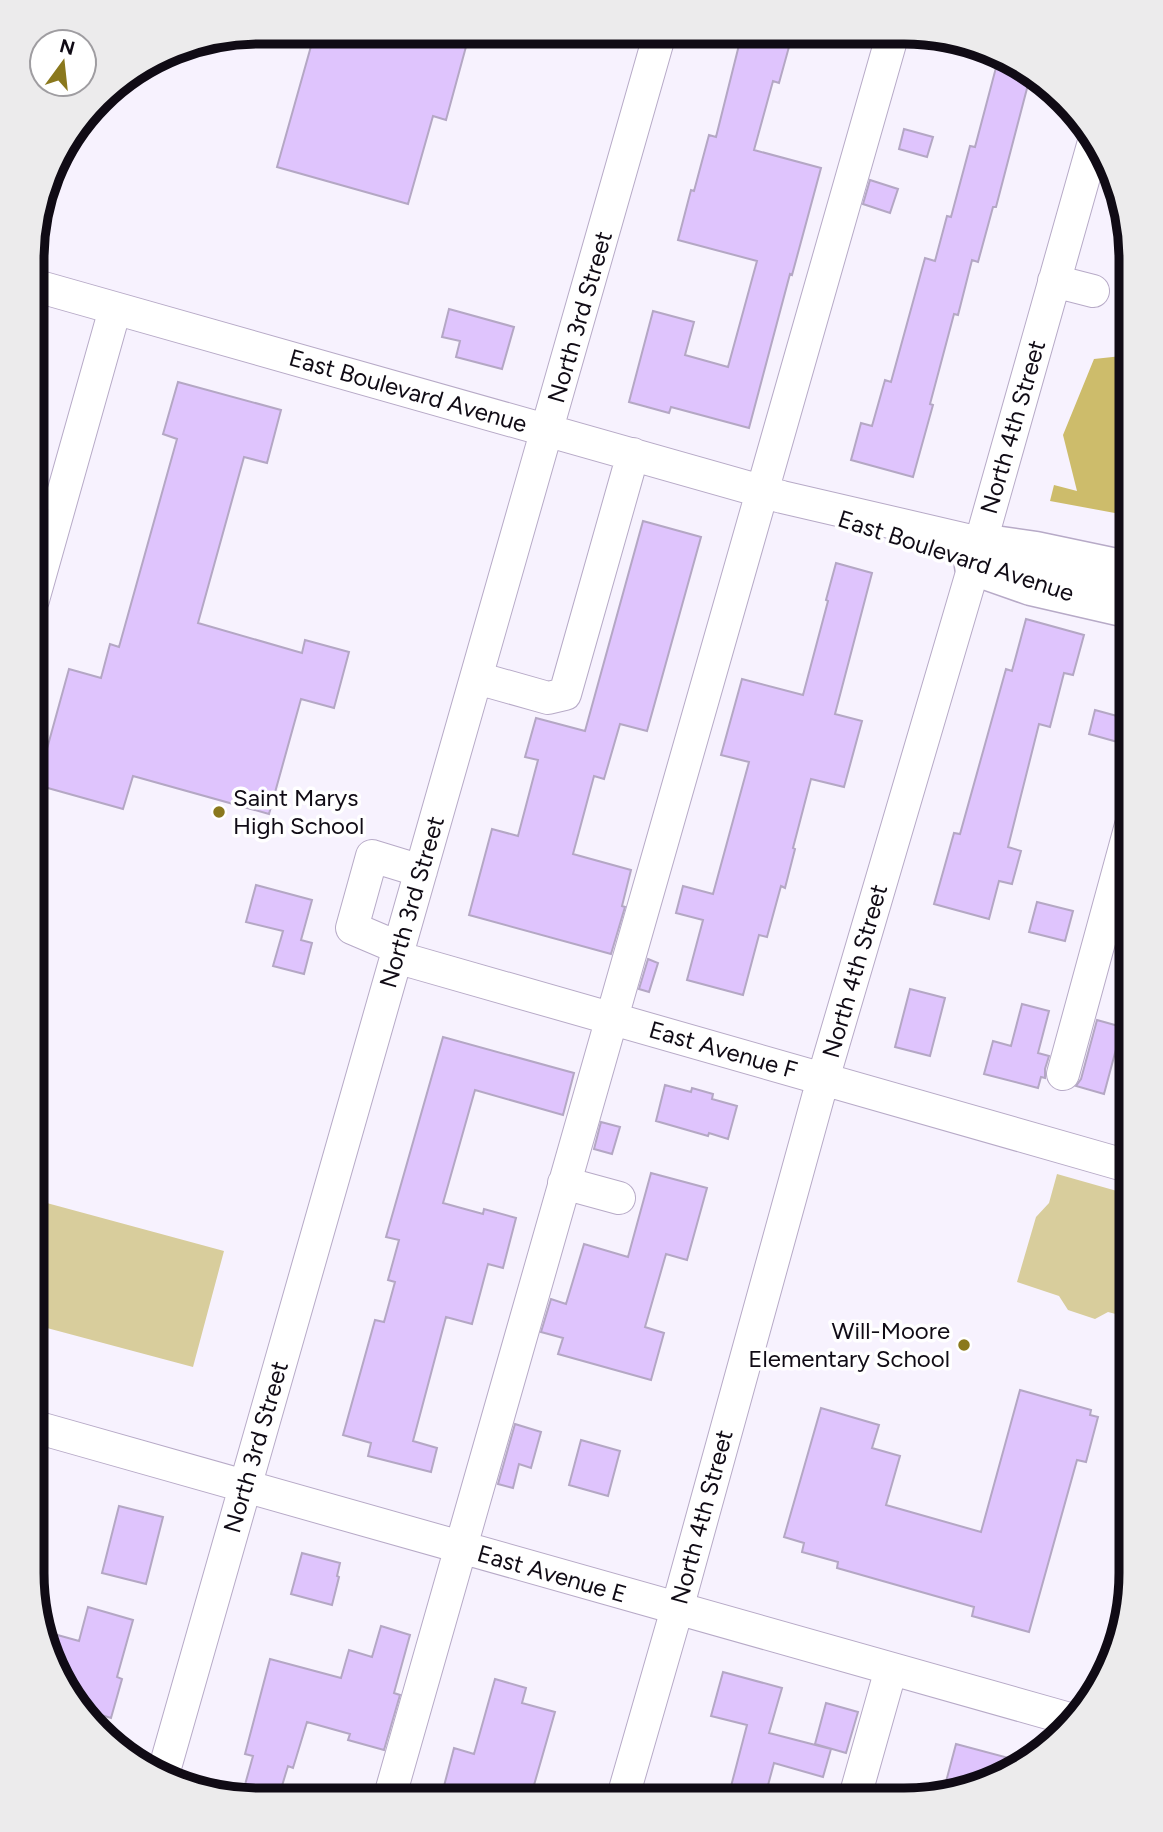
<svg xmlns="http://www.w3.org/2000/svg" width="1163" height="1832" viewBox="0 0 1163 1832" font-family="Figtree,sans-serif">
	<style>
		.green { fill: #d8cd9c }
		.forest { fill: #cdbc6b }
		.building { fill: #dfc4fd; stroke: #b4a7c4; stroke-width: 2 }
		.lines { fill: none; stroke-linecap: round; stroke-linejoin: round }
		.minor-casing { stroke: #b7aac7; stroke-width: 34 }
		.major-casing { stroke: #b7aac7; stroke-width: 41 }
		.minor { stroke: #fff; stroke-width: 32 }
		.major { stroke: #fff; stroke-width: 38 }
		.poi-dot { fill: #8a781d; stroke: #fff; stroke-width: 2.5 }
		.labels { text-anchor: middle; stroke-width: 7; stroke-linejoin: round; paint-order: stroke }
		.street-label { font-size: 24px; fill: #100b15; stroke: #fff }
		.poi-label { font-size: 24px; fill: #100b15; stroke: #fff; text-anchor: start }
		.rim { fill: none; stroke: #100b15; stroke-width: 9 }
	</style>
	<rect width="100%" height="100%" fill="#f7f2fe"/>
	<path class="green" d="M 1057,1174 L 1131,1195 L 1131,1318 L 1108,1312 L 1095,1319 L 1068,1310 L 1059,1296 L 1017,1282 L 1036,1217 L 1049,1203 Z
		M 32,1199 L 224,1251 L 193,1367 L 32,1324 Z"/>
	<path class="forest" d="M 1131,355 L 1131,516 L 1050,501 L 1054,485 L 1077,491 L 1063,435 L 1094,359 Z"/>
	<path class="building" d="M 315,32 L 470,32 L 446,120 L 433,116 L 408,204 L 277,167 Z
		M 742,33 L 781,33 L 792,36 L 779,83 L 773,81 L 754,150 L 821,168 L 792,275 L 790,274 L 749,428 L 671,407 L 669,413 L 629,402 L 653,311 L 694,322 L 685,355 L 728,367 L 757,261 L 678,240 L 691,190 L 694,191 L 709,135 L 716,137 Z
		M 998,60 L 1031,73 L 996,207 L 993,207 L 978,262 L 972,260 L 958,315 L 954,314 L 930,404 L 933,405 L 913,477 L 851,460 L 861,423 L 872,426 L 885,380 L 891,382 L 925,258 L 935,261 L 947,216 L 951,217 L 970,146 L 975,147 Z
		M 904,129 L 933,137 L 927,157 L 899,149 Z
		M 870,180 L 898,189 L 890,213 L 863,204 Z
		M 449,309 L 514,327 L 502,369 L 456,357 L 460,341 L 442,337 Z
		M 178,382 L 281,410 L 267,463 L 244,457 L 198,623 L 302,653 L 305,640 L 349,652 L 334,708 L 301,699 L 269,814 L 133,776 L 123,809 L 37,785 L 69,669 L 101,678 L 110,644 L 119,647 L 177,439 L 163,434 Z
		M 643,521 L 701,537 L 647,731 L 620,724 L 604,779 L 594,776 L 573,854 L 631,870 L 622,906 L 625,907 L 611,954 L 469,915 L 492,829 L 518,836 L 538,760 L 525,757 L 536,718 L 585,731 Z
		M 836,563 L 872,573 L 835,714 L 862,721 L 844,787 L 811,779 L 793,848 L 795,849 L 785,888 L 781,886 L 767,937 L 759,935 L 743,995 L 687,980 L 703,920 L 676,913 L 683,886 L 713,894 L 749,762 L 721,755 L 742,679 L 803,695 L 828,601 L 826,600 Z
		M 1026,619 L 1084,635 L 1073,675 L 1064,673 L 1050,727 L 1039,724 L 1008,847 L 1021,851 L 1012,884 L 999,881 L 989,919 L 934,904 L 954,833 L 960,834 L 1006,669 L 1012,671 Z
		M 1095,710 L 1128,719 L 1121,743 L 1089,734 Z
		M 256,885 L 312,900 L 301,940 L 312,943 L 304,974 L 273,966 L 283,931 L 246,922 Z
		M 1037,902 L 1073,911 L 1065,941 L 1029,932 Z
		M 648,959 L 658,963 L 649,992 L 639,989 Z
		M 910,989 L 945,998 L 930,1056 L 895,1047 Z
		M 1022,1004 L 1049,1011 L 1038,1053 L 1049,1056 L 1045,1069 L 1045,1078 L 1041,1077 L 1038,1088 L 984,1074 L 993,1041 L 1011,1046 Z
		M 1097,1020 L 1122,1027 L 1104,1094 L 1076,1086 L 1081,1079 Z
		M 443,1037 L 574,1073 L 563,1115 L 475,1090 L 443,1203 L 483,1214 L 484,1209 L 516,1218 L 503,1268 L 488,1264 L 472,1324 L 446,1317 L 413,1441 L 437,1448 L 431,1472 L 368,1456 L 371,1443 L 343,1435 L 375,1320 L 384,1322 L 395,1282 L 388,1280 L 399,1240 L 386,1237 Z
		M 665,1085 L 691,1092 L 692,1088 L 713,1094 L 712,1099 L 737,1106 L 728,1139 L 709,1133 L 708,1136 L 656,1121 Z
		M 601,1122 L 620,1127 L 612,1154 L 594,1149 Z
		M 651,1173 L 707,1188 L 687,1260 L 666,1254 L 645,1327 L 664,1333 L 651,1380 L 558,1354 L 563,1338 L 541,1332 L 551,1299 L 566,1304 L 584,1244 L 628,1257 Z
		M 1020,1390 L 1091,1410 L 1090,1415 L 1098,1417 L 1086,1462 L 1077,1460 L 1029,1632 L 972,1616 L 974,1607 L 837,1568 L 838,1562 L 802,1552 L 804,1543 L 784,1537 L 821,1408 L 879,1425 L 872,1448 L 900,1456 L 886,1505 L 981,1532 Z
		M 515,1424 L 541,1432 L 531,1468 L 519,1464 L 513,1488 L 498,1484 Z
		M 581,1440 L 620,1451 L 608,1496 L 569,1485 Z
		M 119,1506 L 163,1517 L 146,1584 L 102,1573 Z
		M 302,1553 L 340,1563 L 337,1576 L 339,1577 L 332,1605 L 291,1594 Z
		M 88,1607 L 133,1620 L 117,1677 L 122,1679 L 111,1718 L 88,1711 L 57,1671 L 60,1657 L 48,1654 L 43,1631 L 79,1641 Z
		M 381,1626 L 410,1635 L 394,1693 L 400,1695 L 384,1750 L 348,1740 L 350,1734 L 307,1722 L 293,1768 L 288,1766 L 278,1799 L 241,1799 L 253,1756 L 245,1754 L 270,1659 L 341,1678 L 349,1650 L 372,1657 Z
		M 723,1672 L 782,1688 L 769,1733 L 831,1749 L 823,1777 L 774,1763 L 764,1800 L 752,1800 L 729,1794 L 747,1725 L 711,1716 Z
		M 495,1679 L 526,1688 L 522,1703 L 555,1712 L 530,1799 L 457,1799 L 459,1790 L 444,1786 L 454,1748 L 474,1754 Z
		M 826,1703 L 858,1712 L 846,1753 L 815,1744 Z
		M 956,1744 L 1020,1761 L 992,1783 L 943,1793 Z"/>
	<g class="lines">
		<defs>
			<path id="minor" d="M 1054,281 L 1093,291
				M 33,285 L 782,497 L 980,543
				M 33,600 L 115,309
				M 477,678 L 548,698 L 565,694 L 633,454
				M 399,948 L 352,928 L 372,856 L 421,871
				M 396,957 L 1131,1167
				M 1063,1074 L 1131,825
				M 564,1183 L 619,1198
				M 32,1426 L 1073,1720
				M 164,1771 L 660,33
				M 389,1799 L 893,33
				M 622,1800 L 677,1609 L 823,1079 L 974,566 L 1093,145
				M 854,1800 L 891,1669"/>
			<path id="major" d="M 980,543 L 1036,551 L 1131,571
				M 974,566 L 1031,586 L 1131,609"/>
		</defs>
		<use href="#minor" class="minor-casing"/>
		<use href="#major" class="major-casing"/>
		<use href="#minor" class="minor"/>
		<use href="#major" class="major"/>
	</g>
	<g class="poi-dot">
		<circle cx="219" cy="812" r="7"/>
		<circle cx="964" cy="1345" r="7"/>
	</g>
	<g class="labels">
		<g class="street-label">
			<text transform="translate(580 317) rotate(-74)" y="8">North 3rd Street</text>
			<text transform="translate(408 391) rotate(16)" y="8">East Boulevard Avenue</text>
			<text transform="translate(1013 427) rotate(-74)" y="8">North 4th Street</text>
			<text transform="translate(956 556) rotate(18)" y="8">East Boulevard Avenue</text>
			<text transform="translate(412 902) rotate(-74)" y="8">North 3rd Street</text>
			<text transform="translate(855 971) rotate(-74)" y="8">North 4th Street</text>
			<text transform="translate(723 1050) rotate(16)" y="8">East Avenue F</text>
			<text transform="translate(256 1447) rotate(-74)" y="8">North 3rd Street</text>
			<text transform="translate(702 1517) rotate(-75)" y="8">North 4th Street</text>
			<text transform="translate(552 1574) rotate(16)" y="8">East Avenue E</text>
		</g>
		<g class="poi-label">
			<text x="233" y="806">Saint Marys<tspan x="233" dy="28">High School</tspan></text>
			<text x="950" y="1339" text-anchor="end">Will-Moore<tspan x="950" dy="28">Elementary School</tspan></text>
		</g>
	</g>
	<path d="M0 0H1163V1832H0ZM259 44H904A215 215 0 0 1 1119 259V1573A215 215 0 0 1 904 1788H259A215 215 0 0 1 44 1573V259A215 215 0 0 1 259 44Z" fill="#ecebec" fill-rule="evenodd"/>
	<path class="rim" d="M259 44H904A215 215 0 0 1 1119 259V1573A215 215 0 0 1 904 1788H259A215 215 0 0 1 44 1573V259A215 215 0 0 1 259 44Z"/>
	<g transform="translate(63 63) rotate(15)"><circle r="33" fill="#ffffff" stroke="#9f9da1" stroke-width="2"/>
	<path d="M0-5L12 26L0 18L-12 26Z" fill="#8a781d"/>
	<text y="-10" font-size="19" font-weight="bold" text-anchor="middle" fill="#100b15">N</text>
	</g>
</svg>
